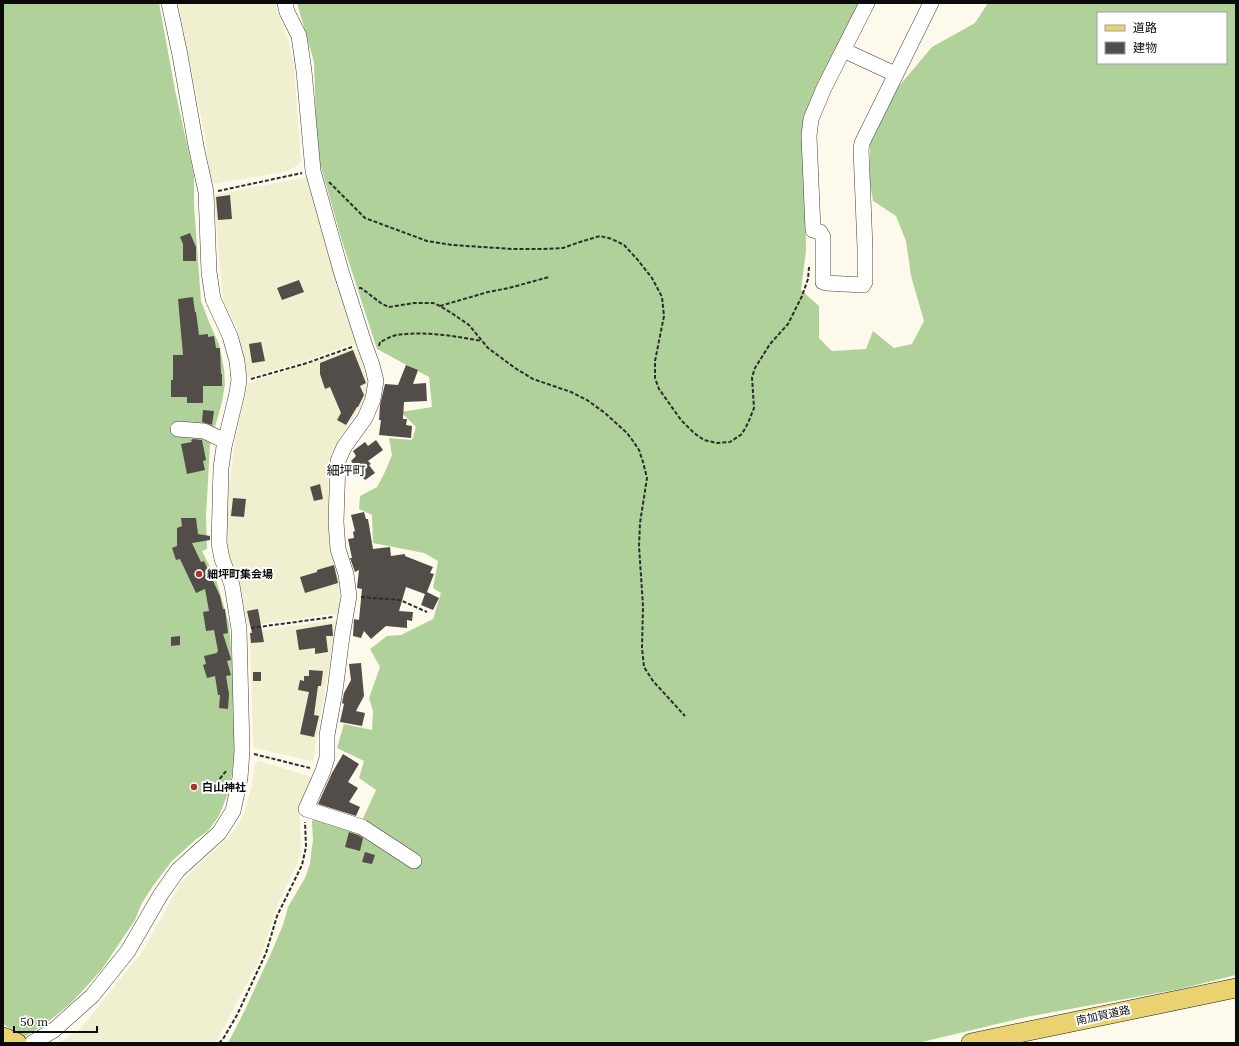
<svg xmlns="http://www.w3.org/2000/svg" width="1239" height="1046" viewBox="0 0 1239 1046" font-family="Lora,'Noto Sans JP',serif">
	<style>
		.farmland { fill: #f0efcf }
		.forest { fill: #b0d29a; fill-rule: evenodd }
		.building { fill: #534d49 }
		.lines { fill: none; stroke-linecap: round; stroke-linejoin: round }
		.minor-casing { stroke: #3e3e3e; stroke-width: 16 }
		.major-casing { stroke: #1c1c1c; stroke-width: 20 }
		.path { stroke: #2d2d2d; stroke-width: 2; stroke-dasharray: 4 2; stroke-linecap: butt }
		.minor { stroke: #fff; stroke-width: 15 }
		.major { stroke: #e9d26f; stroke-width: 19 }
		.poi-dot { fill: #ab3433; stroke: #fff; stroke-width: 1.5 }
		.labels { text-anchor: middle; stroke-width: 4; stroke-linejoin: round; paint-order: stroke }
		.poi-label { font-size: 11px; font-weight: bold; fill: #0b0b0b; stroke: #fff; text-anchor: start }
		.street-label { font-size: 11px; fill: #0b0b0b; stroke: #fff }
		.quarter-label { font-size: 13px; fill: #0b0b0b; stroke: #fff }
	</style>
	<rect width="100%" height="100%" fill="#fdfaec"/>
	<path class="farmland" d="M 178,3 L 275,3 L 280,20 L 288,39 L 294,66 L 301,161 L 298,165 L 288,171 L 216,184 L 211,182 L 205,137 Z
		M 301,178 L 308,178 L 358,339 L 354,344 L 296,364 L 250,377 L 246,375 L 237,327 L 224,302 L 222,292 L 214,195 Z
		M 352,349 L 359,349 L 362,351 L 362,361 L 367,385 L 366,395 L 363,403 L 341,435 L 331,453 L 328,479 L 329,527 L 330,540 L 333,558 L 340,579 L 339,613 L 248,626 L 239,582 L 227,551 L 224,527 L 235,441 L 248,383 Z
		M 337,620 L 313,761 L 253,748 L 251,664 L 249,632 Z
		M 259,761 L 312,777 L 300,804 L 299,811 L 300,817 L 301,850 L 298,862 L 277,906 L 261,956 L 218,1039 L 215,1043 L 59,1043 L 80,1029 L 142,952 L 179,886 L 185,878 L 229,837 L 236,828 L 244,813 L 252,785 L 255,764 Z"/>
	<path class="forest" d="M 3,3 L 159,3 L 175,90 L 194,176 L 194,205 L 201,301 L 209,322 L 219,344 L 224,369 L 225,384 L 222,402 L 210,445 L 206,516 L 207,549 L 202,551 L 216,579 L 229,624 L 236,713 L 234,758 L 230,788 L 219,816 L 208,831 L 195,840 L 171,862 L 153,886 L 142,903 L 135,920 L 102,969 L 87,986 L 70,1004 L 44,1025 L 24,1037 L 3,1024 Z
		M 297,3 L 861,3 L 804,118 L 806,251 L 801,290 L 819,306 L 819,338 L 832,351 L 866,349 L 873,331 L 894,348 L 912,344 L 924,321 L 911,276 L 906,241 L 896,216 L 873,201 L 870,183 L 870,144 L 894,92 L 932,47 L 975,23 L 988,3 L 1236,3 L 1236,975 L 1180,989 L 1026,1017 L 918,1043 L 228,1043 L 245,1010 L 272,951 L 283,925 L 288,907 L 305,878 L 310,864 L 311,854 L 313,840 L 312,821 L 316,818 L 360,825 L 376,790 L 359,778 L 364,761 L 337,748 L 344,724 L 372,730 L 373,711 L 369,698 L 380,667 L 370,649 L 387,636 L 401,635 L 433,619 L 441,593 L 433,588 L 438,561 L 424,553 L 373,543 L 372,515 L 359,509 L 360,496 L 377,487 L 384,474 L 392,455 L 389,438 L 412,440 L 416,427 L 401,412 L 432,407 L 429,377 L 377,349 L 342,241 L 317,153 L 314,62 ZM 1098,13 L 1226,13 L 1226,63 L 1098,63 Z"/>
	<path class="building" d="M 230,195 L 232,219 L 218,220 L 216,197 Z
		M 190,233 L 196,247 L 196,261 L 183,261 L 183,244 L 180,237 Z
		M 299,280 L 304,292 L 282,300 L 277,288 Z
		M 193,297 L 195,312 L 196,312 L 199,335 L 208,334 L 208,337 L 214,336 L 216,348 L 220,348 L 221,374 L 222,374 L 222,386 L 203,386 L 203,403 L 187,403 L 187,397 L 171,397 L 171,380 L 173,380 L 173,355 L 183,355 L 178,299 Z
		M 261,342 L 265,361 L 252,363 L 249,344 Z
		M 353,350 L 366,383 L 360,386 L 364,395 L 358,407 L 357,407 L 346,425 L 337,420 L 341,413 L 330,387 L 325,389 L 320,374 L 320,363 Z
		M 406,365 L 418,370 L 413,384 L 426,383 L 427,401 L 404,402 L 403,419 L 407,419 L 406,425 L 412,426 L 411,438 L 379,435 L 381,420 L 379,420 L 380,405 L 385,384 L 398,385 Z
		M 203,410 L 214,411 L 212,425 L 202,422 Z
		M 193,439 L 202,440 L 206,460 L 203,461 L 205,470 L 187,474 L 181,444 L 192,442 L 191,440 Z
		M 376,440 L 383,450 L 368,461 L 371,464 L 369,465 L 375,473 L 365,480 L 351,461 L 356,456 L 353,451 L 365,442 L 368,446 Z
		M 320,484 L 323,499 L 314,501 L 310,487 Z
		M 233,498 L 246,499 L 244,517 L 231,516 Z
		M 364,512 L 366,519 L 368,519 L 373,549 L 390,547 L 391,556 L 405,554 L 405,556 L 433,567 L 430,573 L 434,574 L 427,592 L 439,598 L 433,610 L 421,605 L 425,594 L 406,587 L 399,611 L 413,612 L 412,621 L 407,620 L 407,628 L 386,626 L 371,639 L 364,631 L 361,638 L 353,636 L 354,619 L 359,620 L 362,589 L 357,588 L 359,570 L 355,572 L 350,558 L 352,558 L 348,539 L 354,538 L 353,532 L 355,531 L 351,515 Z
		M 181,518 L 196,518 L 198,534 L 210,536 L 210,540 L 192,543 L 201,562 L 204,561 L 220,596 L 223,609 L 225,609 L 228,633 L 223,634 L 231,659 L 231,660 L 227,661 L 231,675 L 226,676 L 229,694 L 228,709 L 219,708 L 220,695 L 218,695 L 215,676 L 207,678 L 203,665 L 206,664 L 204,656 L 217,653 L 217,652 L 218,651 L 214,630 L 206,631 L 203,612 L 209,611 L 205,589 L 196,593 L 180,559 L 176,560 L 172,548 L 177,546 L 177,528 L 182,526 Z
		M 334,565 L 338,583 L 305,593 L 300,577 L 317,572 L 317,570 Z
		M 258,609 L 264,642 L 251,643 L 250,633 L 252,633 L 247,611 Z
		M 332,624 L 333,636 L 326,636 L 328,652 L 315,654 L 315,648 L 299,650 L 296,630 Z
		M 180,636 L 180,645 L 171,646 L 171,637 Z
		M 361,663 L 364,696 L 356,711 L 365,713 L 362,726 L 340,722 L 344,704 L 342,703 L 344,693 L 351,680 L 349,664 Z
		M 309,670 L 323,671 L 321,686 L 318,686 L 314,715 L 319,716 L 314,737 L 300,734 L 309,692 L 298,690 L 300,680 L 304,681 L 304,676 L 309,676 Z
		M 253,672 L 261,672 L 261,681 L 253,681 Z
		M 343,754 L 359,764 L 348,782 L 358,788 L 349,802 L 360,807 L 356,816 L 318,804 L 332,773 Z
		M 349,832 L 358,835 L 363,838 L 360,851 L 345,847 Z
		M 365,852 L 375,855 L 372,864 L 362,862 Z"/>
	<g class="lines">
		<defs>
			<path id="minor" d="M 285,3 L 287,12 L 299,36 L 304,71 L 313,171 L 341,271 L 364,343 L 372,365 L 376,381 L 373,399 L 365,418 L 344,447 L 338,461 L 336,522 L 338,549 L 346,574 L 349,596 L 342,636 L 335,691 L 327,735 L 327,758 L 323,771 L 306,809 L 362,827 L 414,861
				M 867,3 L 824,88 L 811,119 L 809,136 L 813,230 L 820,232 L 823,237 L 823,282 L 826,283 L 863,285 L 865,282 L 865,248 L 861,149 L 862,143 L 931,3
				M 843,50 L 895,74
				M 178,429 L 204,431 L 225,441
				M 32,1043 L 54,1030 L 92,996 L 128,951 L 161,894 L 178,870 L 219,833 L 233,811 L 240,778 L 242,751 L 239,629 L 232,585 L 222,559 L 219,543 L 221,468 L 224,447 L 237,393 L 239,380 L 237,361 L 230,336 L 213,299 L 209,272 L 206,192 L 196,146 L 180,55 L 169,3"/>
			<path id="major" d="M 3,1037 L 17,1043
				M 971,1043 L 1236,988"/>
		</defs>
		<use href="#minor" class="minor-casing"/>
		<use href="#major" class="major-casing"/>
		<path class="path" d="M 329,182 L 365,218 L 427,241 L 452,245 L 483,247 L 513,249 L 543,249 L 563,248 L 580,242 L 600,236 L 612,239 L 624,245 L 637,259 L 652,278 L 662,297 L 664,316 L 655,361 L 655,378 L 659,389 L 681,420 L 694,433 L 704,440 L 717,443 L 730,442 L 742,434 L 748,423 L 754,408 L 752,377 L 755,368 L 770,344 L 788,324 L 802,296 L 808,279 L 809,267
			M 218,191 L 302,173
			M 359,288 L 361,288 L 369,294 L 382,304 L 389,307 L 414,303 L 433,303 L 440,306 L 453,314 L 469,325 L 488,348 L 515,368 L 533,379 L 571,392 L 587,400 L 605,413 L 627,433 L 633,441 L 639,450 L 643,462 L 647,478 L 640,523 L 639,546 L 643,606 L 642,648 L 644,667 L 653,681 L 685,716
			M 440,306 L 488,292 L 509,288 L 549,277
			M 379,346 L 380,342 C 385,340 391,336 397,335 C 426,331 454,336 482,341
			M 251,379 L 307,363 L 352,347
			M 361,597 L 400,600 L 427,612
			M 251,628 L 333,617
			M 254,754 L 310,768
			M 212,788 L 227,770
			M 219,1043 L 223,1039 L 237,1015 L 266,953 L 277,916 L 302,865 L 306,847 L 305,822"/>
		<use href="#minor" class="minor"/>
		<use href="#major" class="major"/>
	</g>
	<g class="poi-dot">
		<circle cx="199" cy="574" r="4"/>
		<circle cx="194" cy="787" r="4"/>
	</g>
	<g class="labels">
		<g class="poi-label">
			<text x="207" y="578">細坪町集会場</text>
			<text x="202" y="791">白山神社</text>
		</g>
		<g class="street-label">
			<text transform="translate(1103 1015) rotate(-12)" y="4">南加賀道路</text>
		</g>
		<g class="quarter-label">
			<text x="346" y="475">細坪町</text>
		</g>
	</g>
	<rect width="1239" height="1046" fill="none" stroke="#0b0b0b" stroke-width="8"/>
	<rect x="1097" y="12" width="130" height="52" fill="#ffffff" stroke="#9d9d9d"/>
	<rect x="1105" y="25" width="20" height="6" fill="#e9d26f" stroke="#9d9d9d"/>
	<text x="1133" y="32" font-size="12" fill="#0b0b0b">道路</text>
	<rect x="1105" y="42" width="20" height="12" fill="#534d49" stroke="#9d9d9d"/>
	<text x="1133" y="52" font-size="12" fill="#0b0b0b">建物</text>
	<path d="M14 1026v6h83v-6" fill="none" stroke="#0b0b0b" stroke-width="2"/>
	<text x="20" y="1026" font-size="12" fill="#0b0b0b" stroke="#ffffff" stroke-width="3" paint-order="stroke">50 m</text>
</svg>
